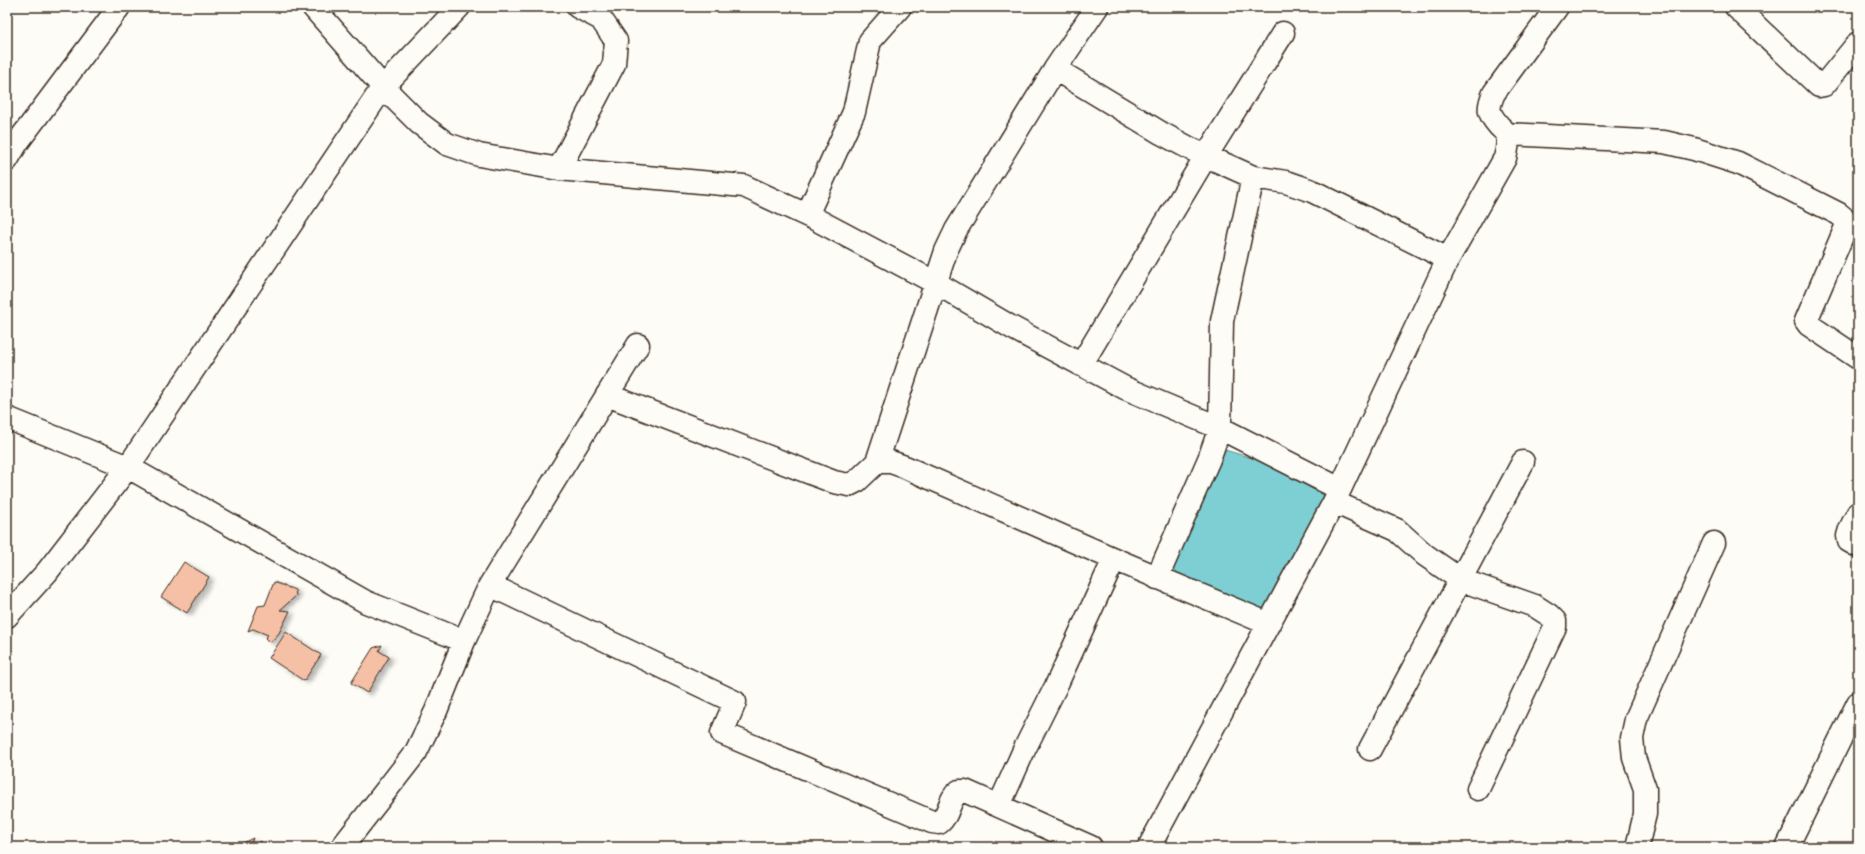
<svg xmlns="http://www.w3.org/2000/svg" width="1865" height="854" viewBox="0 0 1865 854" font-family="'Architects Daughter',sans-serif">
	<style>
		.water { fill: #7dcfd4; stroke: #638d8b }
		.building { fill: #f5c0a6; stroke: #3b2a1e; filter: url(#shadow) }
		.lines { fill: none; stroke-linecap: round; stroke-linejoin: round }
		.minor-casing { stroke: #3b2a1e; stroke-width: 25 }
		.minor { stroke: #fdfcf7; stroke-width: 22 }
	</style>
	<defs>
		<filter id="shadow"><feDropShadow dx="4.5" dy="2.5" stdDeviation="2" flood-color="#0004"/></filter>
	</defs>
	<rect width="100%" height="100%" fill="#fdfcf7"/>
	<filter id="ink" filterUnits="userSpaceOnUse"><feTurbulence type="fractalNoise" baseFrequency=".025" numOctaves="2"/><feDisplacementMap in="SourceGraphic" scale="8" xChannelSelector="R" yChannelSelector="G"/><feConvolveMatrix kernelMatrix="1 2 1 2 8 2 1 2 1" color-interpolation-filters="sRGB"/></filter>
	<g filter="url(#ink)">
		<path class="water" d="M 1225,450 L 1265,462 L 1325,496 L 1266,612 L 1169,576 Z"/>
		<path class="building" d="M 184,562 L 209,577 L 187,613 L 161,597 Z
			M 274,582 L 295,590 L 296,596 L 280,610 L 290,611 L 279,633 L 270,643 L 265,638 L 268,635 L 253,629 L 248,631 L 258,606 L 265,605 Z
			M 286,632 L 321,655 L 304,681 L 269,658 Z
			M 382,645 L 379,651 L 389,657 L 367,693 L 351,683 L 373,648 Z
			M 253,838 L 250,847 L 235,847 Z
			M 260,841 L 268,847 L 251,847 Z"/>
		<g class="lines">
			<defs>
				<path id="minor" d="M 313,7 L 383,87 L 419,123 L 447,144 L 479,155 L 559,169 L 744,186 L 817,220 L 936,283 L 1011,327 L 1125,388 L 1220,428 L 1340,489
					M 1736,7 L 1819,86 L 1824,85 L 1858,43
					M 1055,69 L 1161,133 L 1191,149 L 1253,177 L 1286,182 L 1312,191 L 1448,259
					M 1506,134 L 1664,142 L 1694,149 L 1738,163 L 1839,214 L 1845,219 L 1846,227 L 1806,321 L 1809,325 L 1858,358
					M 7,160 L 17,143 L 119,7
					M 559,169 L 614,64 L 616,41 L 601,19 L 578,7
					M 807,215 L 854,112 L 870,41 L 900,7
					M 1081,365 L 1206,156 L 1283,33
					M 607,395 L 834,482 L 849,485 L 857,481 L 877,462 L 891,462 L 905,467 L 1114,559 L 1269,624
					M 7,418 L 128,467 L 366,602 L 464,641
					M 877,462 L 946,251 L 956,230 L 1055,69 L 1097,7
					M 1334,502 L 1397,530 L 1425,555 L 1461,580 L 1535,606 L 1549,615 L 1555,621 L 1555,627 L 1478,789
					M 1858,513 L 1850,529 L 1848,536 L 1849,541 L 1858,546
					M 1157,578 L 1209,459 L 1220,428 L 1222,321 L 1253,177
					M 490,585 L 735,702 L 722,733 L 932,822 L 939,823 C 950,815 948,799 959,791 L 965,791 L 1091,847
					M 7,616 L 47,572 L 128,467 L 383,87 L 459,7
					M 1370,749 L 1523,462
					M 999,806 L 1024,750 L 1056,686 L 1114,559
					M 342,847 L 416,752 L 436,711 L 464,641 L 490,585 L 638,345
					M 1149,847 L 1334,502 L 1448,259 L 1505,158 C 1507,151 1509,141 1506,133 C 1505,131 1501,128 1499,126 C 1488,113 1487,109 1494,93 L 1557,7
					M 1637,847 L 1645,814 L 1645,789 L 1634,758 L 1632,738 L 1636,719 L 1714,543
					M 1787,847 L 1858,703"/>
			</defs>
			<use href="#minor" class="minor-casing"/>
			<use href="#minor" class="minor"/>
		</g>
	</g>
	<rect width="1865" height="854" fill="none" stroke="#fdfcf7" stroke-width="24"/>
	<rect x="12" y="12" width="1841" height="830" fill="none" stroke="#3b2a1e" stroke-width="1.5" filter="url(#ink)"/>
</svg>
